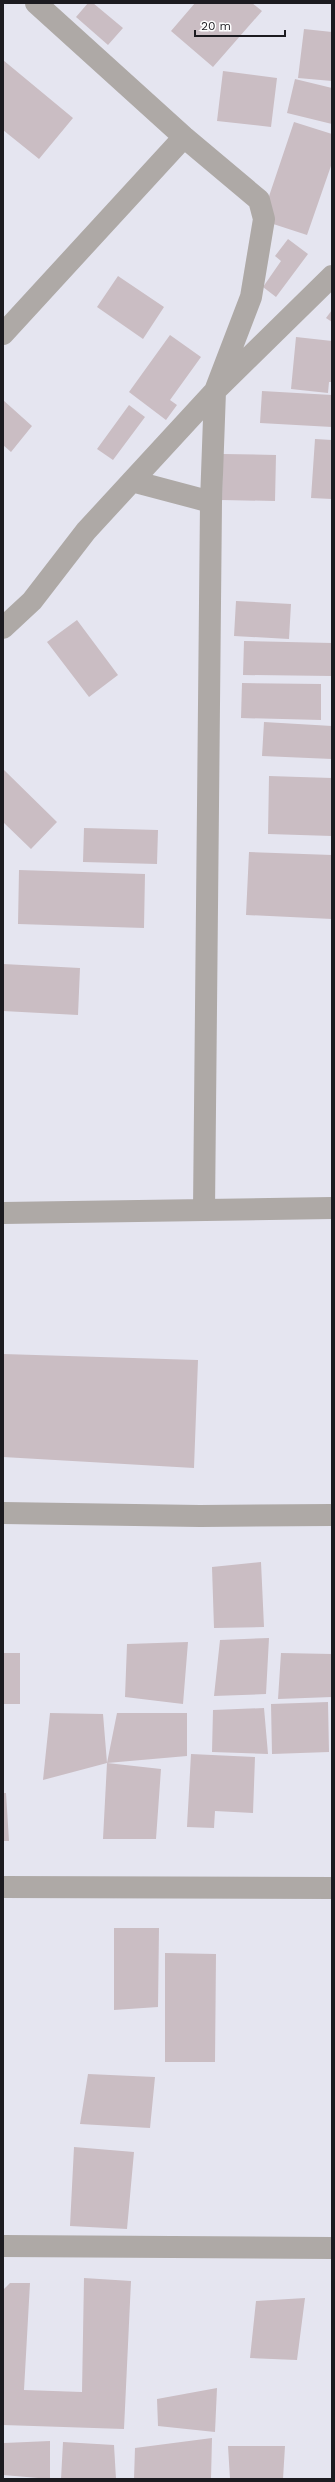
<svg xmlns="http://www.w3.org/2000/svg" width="335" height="2482" viewBox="0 0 335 2482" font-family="'Work Sans',sans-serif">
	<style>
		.building { fill: #cabdc3 }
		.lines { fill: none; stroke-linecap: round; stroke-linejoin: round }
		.minor { stroke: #aea9a6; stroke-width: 22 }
	</style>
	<rect width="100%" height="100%" fill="#e5e5f0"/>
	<path class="building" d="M 88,3 L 93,3 L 123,28 L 108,45 L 76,17 Z
		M 195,3 L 252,3 L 262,11 L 213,67 L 171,31 Z
		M 304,29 L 332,32 L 332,81 L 298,78 Z
		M 3,60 L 73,118 L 39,159 L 3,130 Z
		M 223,71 L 277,78 L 271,127 L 217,121 Z
		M 295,79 L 332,88 L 332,124 L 287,113 Z
		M 294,122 L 332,134 L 332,163 L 307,235 L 261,220 Z
		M 288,239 L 308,254 L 276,297 L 263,287 L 281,261 L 275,256 Z
		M 118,276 L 164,307 L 143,339 L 97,307 Z
		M 332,310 L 332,322 L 326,318 Z
		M 170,335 L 201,357 L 170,400 L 177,405 L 166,420 L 129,392 Z
		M 296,337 L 332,341 L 332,382 L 329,382 L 328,393 L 291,389 Z
		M 262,391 L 332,395 L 332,427 L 260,423 Z
		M 3,400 L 32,426 L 11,452 L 3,445 Z
		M 129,405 L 145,417 L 113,460 L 97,449 Z
		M 315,439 L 332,440 L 332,499 L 311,498 Z
		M 223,454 L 276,455 L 275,501 L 222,500 Z
		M 236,601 L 291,604 L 289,639 L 234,636 Z
		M 77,620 L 118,675 L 89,697 L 47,642 Z
		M 244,641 L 332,643 L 332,676 L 243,675 Z
		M 242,683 L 321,684 L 321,720 L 241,718 Z
		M 264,722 L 332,726 L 332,759 L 262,756 Z
		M 3,769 L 57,822 L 31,849 L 3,822 Z
		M 269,776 L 332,778 L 332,836 L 268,834 Z
		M 84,828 L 158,830 L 157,864 L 83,862 Z
		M 249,852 L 332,855 L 332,919 L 246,915 Z
		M 19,870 L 145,874 L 144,928 L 18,924 Z
		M 3,964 L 80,968 L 78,1015 L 3,1011 Z
		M 3,1354 L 198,1360 L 194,1468 L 3,1457 Z
		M 261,1562 L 264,1627 L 214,1628 L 212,1567 Z
		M 269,1638 L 266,1694 L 214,1696 L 220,1640 Z
		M 188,1642 L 183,1704 L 125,1697 L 127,1644 Z
		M 3,1653 L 20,1653 L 20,1704 L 3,1704 Z
		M 281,1653 L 332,1654 L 332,1697 L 278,1699 Z
		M 328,1702 L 329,1752 L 272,1754 L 271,1704 Z
		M 264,1708 L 268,1754 L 212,1752 L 213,1710 Z
		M 50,1713 L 103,1714 L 107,1763 L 43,1780 Z
		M 117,1713 L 187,1713 L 187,1756 L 107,1763 Z
		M 191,1754 L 255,1757 L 253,1813 L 215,1811 L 214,1828 L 187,1827 Z
		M 107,1763 L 161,1769 L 156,1839 L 103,1839 Z
		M 3,1793 L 6,1793 L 9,1841 L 3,1841 Z
		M 114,1928 L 159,1928 L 158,2007 L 114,2010 Z
		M 165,1953 L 216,1954 L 215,2062 L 165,2062 Z
		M 88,2074 L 155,2077 L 150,2128 L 80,2124 Z
		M 74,2147 L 134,2152 L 127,2229 L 70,2226 Z
		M 84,2278 L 131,2281 L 124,2429 L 3,2425 L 3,2290 L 10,2283 L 30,2283 L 24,2390 L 82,2392 Z
		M 305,2298 L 297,2360 L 250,2358 L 256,2301 Z
		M 217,2388 L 215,2432 L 158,2426 L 157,2399 Z
		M 212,2438 L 211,2479 L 134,2479 L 135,2448 Z
		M 50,2441 L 50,2479 L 3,2475 L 4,2443 Z
		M 63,2442 L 114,2445 L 116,2479 L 61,2479 Z
		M 228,2446 L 285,2446 L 283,2479 L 230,2479 Z"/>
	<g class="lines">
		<path class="minor" d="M 36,3 L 184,137 L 259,200 L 264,219 L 251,297 L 215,391 L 211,502 L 204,1210
			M 3,334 L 184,137
			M 132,481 L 211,502
			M 3,628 L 32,601 L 86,531 L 215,391 L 332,276
			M 3,1213 L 332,1208
			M 3,1513 L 200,1516 L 332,1515
			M 3,1887 L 332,1888
			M 3,2246 L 332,2248"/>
	</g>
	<rect width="335" height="2482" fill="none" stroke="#1c1b20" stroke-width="8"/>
	<path d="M195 30v6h90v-6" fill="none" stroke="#1c1b20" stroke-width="2"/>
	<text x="201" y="30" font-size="12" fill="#1c1b20" stroke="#ffffff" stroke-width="3" paint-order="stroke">20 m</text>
</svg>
